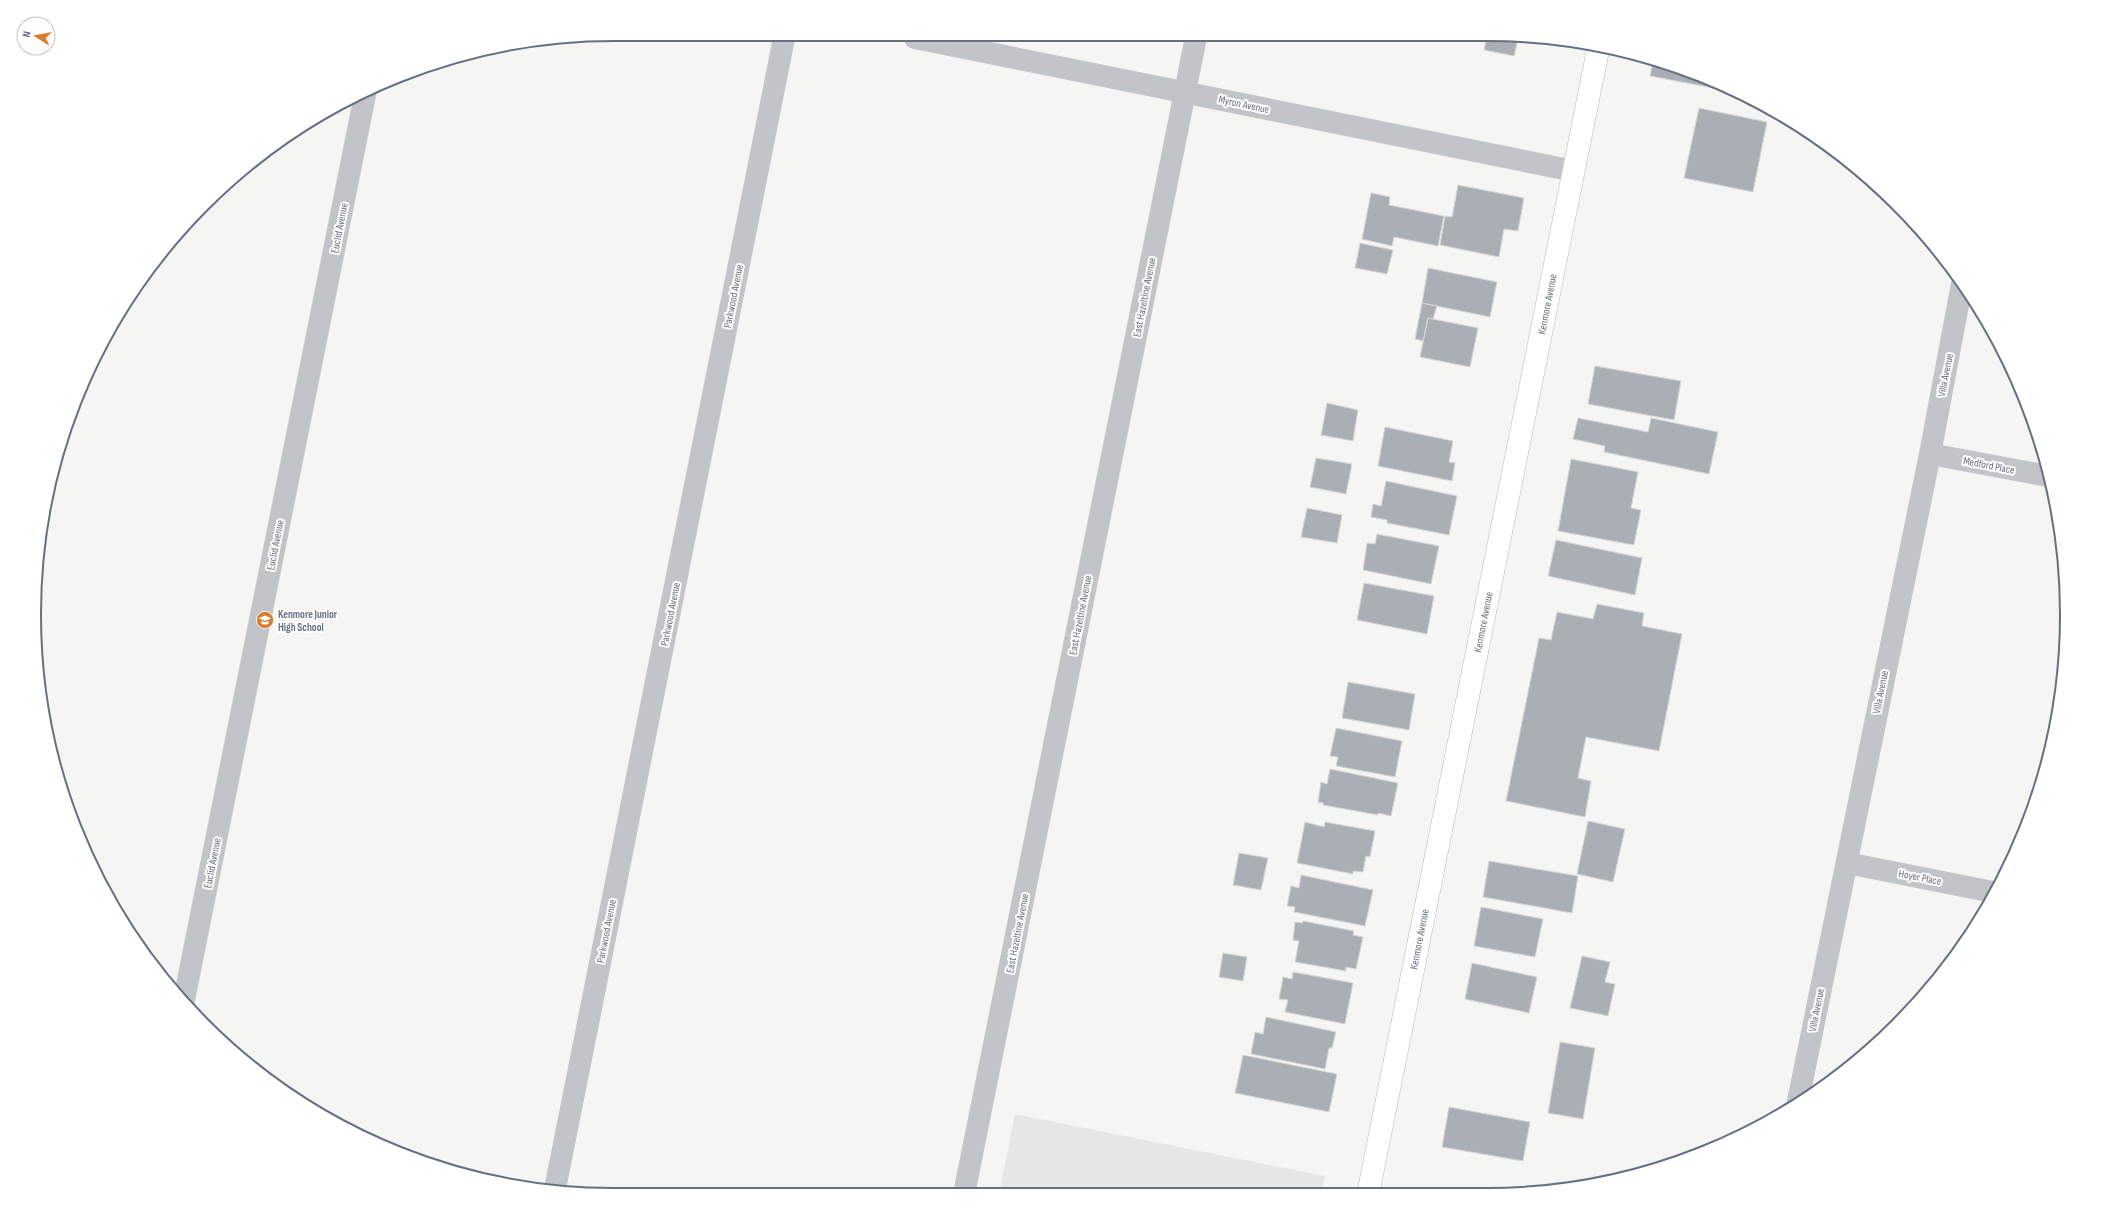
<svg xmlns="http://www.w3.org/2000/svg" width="2101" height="1229" viewBox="0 0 2101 1229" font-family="'Sofia Sans Condensed',sans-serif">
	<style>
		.built { fill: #e6e6e6 }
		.building { fill: #aaafb6; stroke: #d7d7d5 }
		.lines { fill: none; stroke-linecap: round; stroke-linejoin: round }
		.secondary-casing { stroke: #b4b7bc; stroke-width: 23 }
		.minor { stroke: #c1c4c8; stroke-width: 22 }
		.secondary { stroke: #fff; stroke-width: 22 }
		.labels { text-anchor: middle; stroke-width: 4; stroke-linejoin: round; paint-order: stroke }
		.street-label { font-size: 11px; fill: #677082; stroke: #fff }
		.poi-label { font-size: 11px; font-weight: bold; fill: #677082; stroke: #fff; text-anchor: start }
		.rim { fill: none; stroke: #677082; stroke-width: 2 }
	</style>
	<rect width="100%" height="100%" fill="#f5f6f3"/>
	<path class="built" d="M 1015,1114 L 1325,1176 L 1321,1194 L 999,1194 Z"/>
	<path class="building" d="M 1487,35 L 1519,35 L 1514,56 L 1484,50 Z
		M 1653,61 L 1673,65 L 1724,90 L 1650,76 Z
		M 1699,108 L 1767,122 L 1753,192 L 1684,178 Z
		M 1458,185 L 1524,198 L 1518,231 L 1504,229 L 1499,257 L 1440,245 L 1445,216 L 1452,217 Z
		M 1371,193 L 1390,197 L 1389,205 L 1444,216 L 1438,246 L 1394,237 L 1392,246 L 1362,239 Z
		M 1360,243 L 1393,250 L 1387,274 L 1355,268 Z
		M 1428,268 L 1497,282 L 1490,317 L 1422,303 Z
		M 1422,303 L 1437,306 L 1433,319 L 1428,318 L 1423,341 L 1415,339 Z
		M 1428,318 L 1478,328 L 1470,367 L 1420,357 Z
		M 1595,366 L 1681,381 L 1674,420 L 1588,404 Z
		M 1327,403 L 1358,410 L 1353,441 L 1321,435 Z
		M 1578,418 L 1648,432 L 1651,418 L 1718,432 L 1709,474 L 1604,452 L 1605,446 L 1573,439 Z
		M 1385,427 L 1453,441 L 1449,462 L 1455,463 L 1452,481 L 1378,466 Z
		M 1316,458 L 1352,464 L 1346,494 L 1310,487 Z
		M 1571,459 L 1638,472 L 1631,508 L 1641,510 L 1634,545 L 1558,531 Z
		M 1386,481 L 1457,496 L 1449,535 L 1387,523 L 1387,520 L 1371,517 L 1373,504 L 1381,506 Z
		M 1307,508 L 1342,515 L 1337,543 L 1301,537 Z
		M 1377,534 L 1439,546 L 1431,584 L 1363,570 L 1367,543 L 1375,544 Z
		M 1556,540 L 1642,558 L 1635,595 L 1548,576 Z
		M 1364,583 L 1434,596 L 1427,634 L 1357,620 Z
		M 1597,604 L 1644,613 L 1642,626 L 1682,634 L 1659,751 L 1586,737 L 1578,778 L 1591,781 L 1585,817 L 1506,801 L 1539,638 L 1551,640 L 1557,612 L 1593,619 Z
		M 1348,682 L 1415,694 L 1409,730 L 1342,718 Z
		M 1336,728 L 1402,741 L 1395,777 L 1336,766 L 1338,757 L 1330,756 Z
		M 1330,769 L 1398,783 L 1391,816 L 1378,813 L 1378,815 L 1323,805 L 1323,803 L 1318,802 L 1321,782 L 1327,784 Z
		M 1588,821 L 1625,829 L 1613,882 L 1577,874 Z
		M 1305,822 L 1324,827 L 1325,822 L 1375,831 L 1370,857 L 1366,856 L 1363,872 L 1353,871 L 1353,874 L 1297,863 Z
		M 1239,853 L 1268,858 L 1261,890 L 1233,885 Z
		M 1489,861 L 1578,876 L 1572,913 L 1483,897 Z
		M 1301,875 L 1373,890 L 1365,926 L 1294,912 L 1295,907 L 1287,906 L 1291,886 L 1299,888 Z
		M 1481,907 L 1543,919 L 1535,957 L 1474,946 Z
		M 1303,921 L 1354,931 L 1353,935 L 1363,937 L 1356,969 L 1346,967 L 1346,971 L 1295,962 L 1299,941 L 1293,940 L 1295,922 L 1302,923 Z
		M 1223,953 L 1247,957 L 1243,981 L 1219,977 Z
		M 1582,956 L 1610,962 L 1605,982 L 1615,984 L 1608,1016 L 1570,1008 Z
		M 1472,963 L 1537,977 L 1529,1013 L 1465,999 Z
		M 1293,972 L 1353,983 L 1345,1024 L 1285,1012 L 1288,1000 L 1279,999 L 1283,977 L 1292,979 Z
		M 1266,1017 L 1336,1032 L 1332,1048 L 1329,1048 L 1325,1069 L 1251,1054 L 1255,1032 L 1263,1034 Z
		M 1560,1042 L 1595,1048 L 1583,1119 L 1548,1113 Z
		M 1243,1055 L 1337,1074 L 1329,1112 L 1235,1093 Z
		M 1449,1107 L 1530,1122 L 1523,1161 L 1442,1147 Z"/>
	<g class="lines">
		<defs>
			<path id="secondary" d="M 1368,1194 L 1598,50"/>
		</defs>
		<use href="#secondary" class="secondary-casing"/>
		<path class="minor" d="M 915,38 L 1574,171
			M 1930,454 L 2048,476
			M 1847,863 L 1993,892
			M 184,1000 L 366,90
			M 1798,1101 L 1930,454 L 1962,284
			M 555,1189 L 784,38
			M 964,1194 L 1196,37"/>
		<use href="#secondary" class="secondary"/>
	</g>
	<defs>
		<symbol id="school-disc" viewBox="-11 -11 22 22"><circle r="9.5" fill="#d87c30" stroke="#fff"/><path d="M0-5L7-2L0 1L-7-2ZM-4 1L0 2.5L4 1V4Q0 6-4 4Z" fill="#fff"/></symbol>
	</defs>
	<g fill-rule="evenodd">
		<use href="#school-disc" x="255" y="610" width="20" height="20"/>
	</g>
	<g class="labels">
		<g class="street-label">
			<text transform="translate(1244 104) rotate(12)" y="4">Myron Avenue</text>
			<text transform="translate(339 228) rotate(-79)" y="4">Euclid Avenue</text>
			<text transform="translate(733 296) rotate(-79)" y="4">Parkwood Avenue</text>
			<text transform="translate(1144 297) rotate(-79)" y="4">East Hazeltine Avenue</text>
			<text transform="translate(1547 304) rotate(-79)" y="4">Kenmore Avenue</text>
			<text transform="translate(1945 375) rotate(-79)" y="4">Villa Avenue</text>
			<text transform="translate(1989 465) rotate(11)" y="4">Medford Place</text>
			<text transform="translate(275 545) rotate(-79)" y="4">Euclid Avenue</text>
			<text transform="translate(670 614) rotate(-79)" y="4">Parkwood Avenue</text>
			<text transform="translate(1080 615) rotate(-79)" y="4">East Hazeltine Avenue</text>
			<text transform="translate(1483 622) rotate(-79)" y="4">Kenmore Avenue</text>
			<text transform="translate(1880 692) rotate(-79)" y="4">Villa Avenue</text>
			<text transform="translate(212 863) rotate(-79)" y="4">Euclid Avenue</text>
			<text transform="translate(1920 877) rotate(11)" y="4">Hoyer Place</text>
			<text transform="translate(606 931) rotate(-79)" y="4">Parkwood Avenue</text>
			<text transform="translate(1017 933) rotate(-79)" y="4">East Hazeltine Avenue</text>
			<text transform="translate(1419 939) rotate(-79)" y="4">Kenmore Avenue</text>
			<text transform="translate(1816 1010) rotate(-79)" y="4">Villa Avenue</text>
		</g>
		<g class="poi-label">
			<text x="278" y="618">Kenmore Junior<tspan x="278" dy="13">High School</tspan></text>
		</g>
	</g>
	<path d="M0 0H2101V1229H0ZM614 41H1487A573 573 0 0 1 2060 614V615A573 573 0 0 1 1487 1188H614A573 573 0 0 1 41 615V614A573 573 0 0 1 614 41Z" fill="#fff" fill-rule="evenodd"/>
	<path class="rim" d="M614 41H1487A573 573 0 0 1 2060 614V615A573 573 0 0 1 1487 1188H614A573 573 0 0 1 41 615V614A573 573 0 0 1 614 41Z"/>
	<g transform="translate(36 36) rotate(281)"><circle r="19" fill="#ffffff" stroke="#c2c6cd"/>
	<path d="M0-3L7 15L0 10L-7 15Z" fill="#d87c30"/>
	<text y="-6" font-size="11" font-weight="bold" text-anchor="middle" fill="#677082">N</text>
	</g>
</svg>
